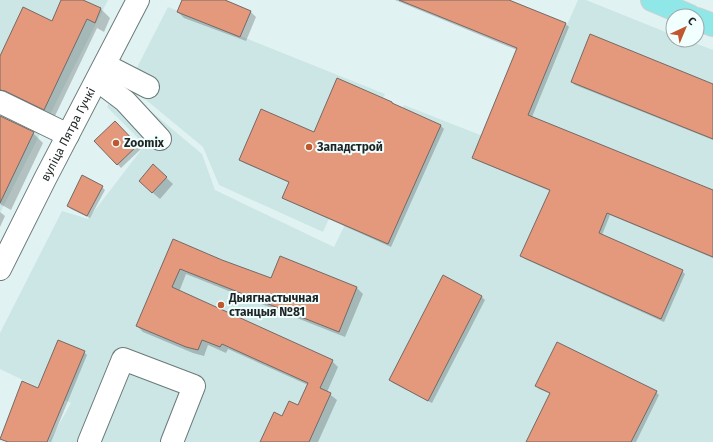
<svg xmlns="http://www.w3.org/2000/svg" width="713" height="442" viewBox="0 0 713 442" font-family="'Fira Sans',sans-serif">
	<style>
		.built { fill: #cce6e5 }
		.shadow { fill: #0003 }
		.building { fill: #e4987c; stroke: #766965 }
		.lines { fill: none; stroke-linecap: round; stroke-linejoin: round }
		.minor-casing { stroke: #6a7a79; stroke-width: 24 }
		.major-casing { stroke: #cecfcf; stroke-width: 24 }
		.minor { stroke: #fff; stroke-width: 22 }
		.major { stroke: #8fe8e7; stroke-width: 22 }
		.poi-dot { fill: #bf582e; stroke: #f1fffe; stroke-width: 1.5 }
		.labels { text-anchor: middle; stroke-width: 4; stroke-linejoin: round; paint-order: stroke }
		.street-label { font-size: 12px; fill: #1f2525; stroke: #f1fffe }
		.poi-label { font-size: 12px; font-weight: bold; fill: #1f2525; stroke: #f1fffe; text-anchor: start }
	</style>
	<rect width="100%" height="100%" fill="#e1f2f2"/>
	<path class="built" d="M 0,0 L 108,0 L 0,213 Z
		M 578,0 L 586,0 L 673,35 L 673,40 L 687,40 L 713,50 L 713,442 L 49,442 L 71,403 L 0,369 L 0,333 L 62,211 L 88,219 L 145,145 L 107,107 L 118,87 L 128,92 L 202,154 L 215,190 L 334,247 L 404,105 L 513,148 Z
		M 168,7 L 385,94 L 323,232 L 219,185 L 203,147 L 128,85 Z"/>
	<path class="shadow" d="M 62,0 L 81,0 L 101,9 L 110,18 L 104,32 L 97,28 L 54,118 L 0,104 L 0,58 L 52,22 Z
		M 183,0 L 225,0 L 250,11 L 256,17 L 246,41 L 184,18 L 178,12 Z
		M 395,0 L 507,0 L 566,24 L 569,27 L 532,117 L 713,191 L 713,258 L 610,215 L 602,235 L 682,271 L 685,274 L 664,322 L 525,259 L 522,256 L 550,191 L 476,160 L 473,157 L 517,50 Z
		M 572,82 L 713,85 L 713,140 L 575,85 Z
		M 392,102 L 394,105 L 440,125 L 444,129 L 391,247 L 286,200 L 283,197 L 290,183 L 244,163 L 240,160 L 315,133 Z
		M 0,117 L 33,133 L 43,143 L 11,210 L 0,204 Z
		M 115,122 L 141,149 L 121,168 L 96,141 Z
		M 154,166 L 173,184 L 160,199 L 146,187 Z
		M 102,187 L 105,190 L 90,218 L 71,209 L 68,206 Z
		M 0,212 L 5,216 L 0,227 Z
		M 173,240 L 222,261 L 271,280 L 356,287 L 363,294 L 345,337 L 186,274 L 179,292 L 332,361 L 338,367 L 327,392 L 337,400 L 318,442 L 261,442 L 283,417 L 299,406 L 308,385 L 228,349 L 226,353 L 208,345 L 204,356 L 193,353 L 143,332 L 137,326 Z
		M 443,277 L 482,297 L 485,300 L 432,403 L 393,383 L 390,380 Z
		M 84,352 L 87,355 L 51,442 L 4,441 L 1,438 L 39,389 Z
		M 536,386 L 656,392 L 659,395 L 636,442 L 527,442 L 551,394 L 539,389 Z"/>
	<path class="building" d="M 61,0 L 83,0 L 101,8 L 95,23 L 87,19 L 44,110 L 5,91 L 0,90 L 0,56 L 23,7 L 52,21 Z
		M 182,0 L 225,0 L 251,11 L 240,37 L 177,12 Z
		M 399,0 L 509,0 L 566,23 L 528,115 L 713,190 L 713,257 L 607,213 L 599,233 L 683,270 L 661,319 L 520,256 L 550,190 L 472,158 L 517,48 Z
		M 590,34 L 713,84 L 713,139 L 571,82 Z
		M 337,78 L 392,102 L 392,103 L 441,125 L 388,244 L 282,198 L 289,182 L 239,160 L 261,109 L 314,132 Z
		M 0,116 L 34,132 L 0,203 Z
		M 115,121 L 138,145 L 117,165 L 94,141 Z
		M 153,164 L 167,177 L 152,193 L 139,181 Z
		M 82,175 L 103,186 L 87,216 L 67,206 Z
		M 173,239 L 222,260 L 271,278 L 280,256 L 357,287 L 339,332 L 180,269 L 172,287 L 333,360 L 320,388 L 331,393 L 309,442 L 260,442 L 274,412 L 282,416 L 289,401 L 298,405 L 308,383 L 222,344 L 220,347 L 202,340 L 198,350 L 186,347 L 136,326 Z
		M 443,275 L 482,296 L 428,401 L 389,380 Z
		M 58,340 L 85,351 L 47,442 L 8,442 L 0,439 L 22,381 L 38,388 Z
		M 557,342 L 657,391 L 631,442 L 526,442 L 550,393 L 535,386 Z"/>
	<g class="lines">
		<defs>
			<g id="minor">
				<path d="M 105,65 L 148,87"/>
				<path d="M 97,80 L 125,101 L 160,139"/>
				<path d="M 0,102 L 68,135"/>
				<path id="s1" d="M 0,269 L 45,179 L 138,0"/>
				<path d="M 89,442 L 123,359 L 194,386 L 172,442"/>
			</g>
			<path id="major" d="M 652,0 L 690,16
				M 697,19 L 713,25"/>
		</defs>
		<use href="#minor" class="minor-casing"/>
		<use href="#major" class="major-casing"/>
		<use href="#minor" class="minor"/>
		<use href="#major" class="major"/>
	</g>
	<g class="poi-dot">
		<circle cx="116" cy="143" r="4"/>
		<circle cx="309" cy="147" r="4"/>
		<circle cx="221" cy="305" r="4"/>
	</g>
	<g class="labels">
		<g class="street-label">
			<text dy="4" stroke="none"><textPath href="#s1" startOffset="151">вуліца Пятра Гучкі</textPath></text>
		</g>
		<g class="poi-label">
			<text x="124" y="147">Zoomix</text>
			<text x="317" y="151">Западстрой</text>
			<text x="229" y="302">Дыягнастычная<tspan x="229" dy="14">станцыя №81</tspan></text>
		</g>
	</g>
	<g transform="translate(685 28) rotate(44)"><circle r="19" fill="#f1fffe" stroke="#9da8a7"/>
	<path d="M0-3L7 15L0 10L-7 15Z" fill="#bf582e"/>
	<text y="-6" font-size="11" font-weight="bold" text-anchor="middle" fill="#1f2525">С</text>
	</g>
</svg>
